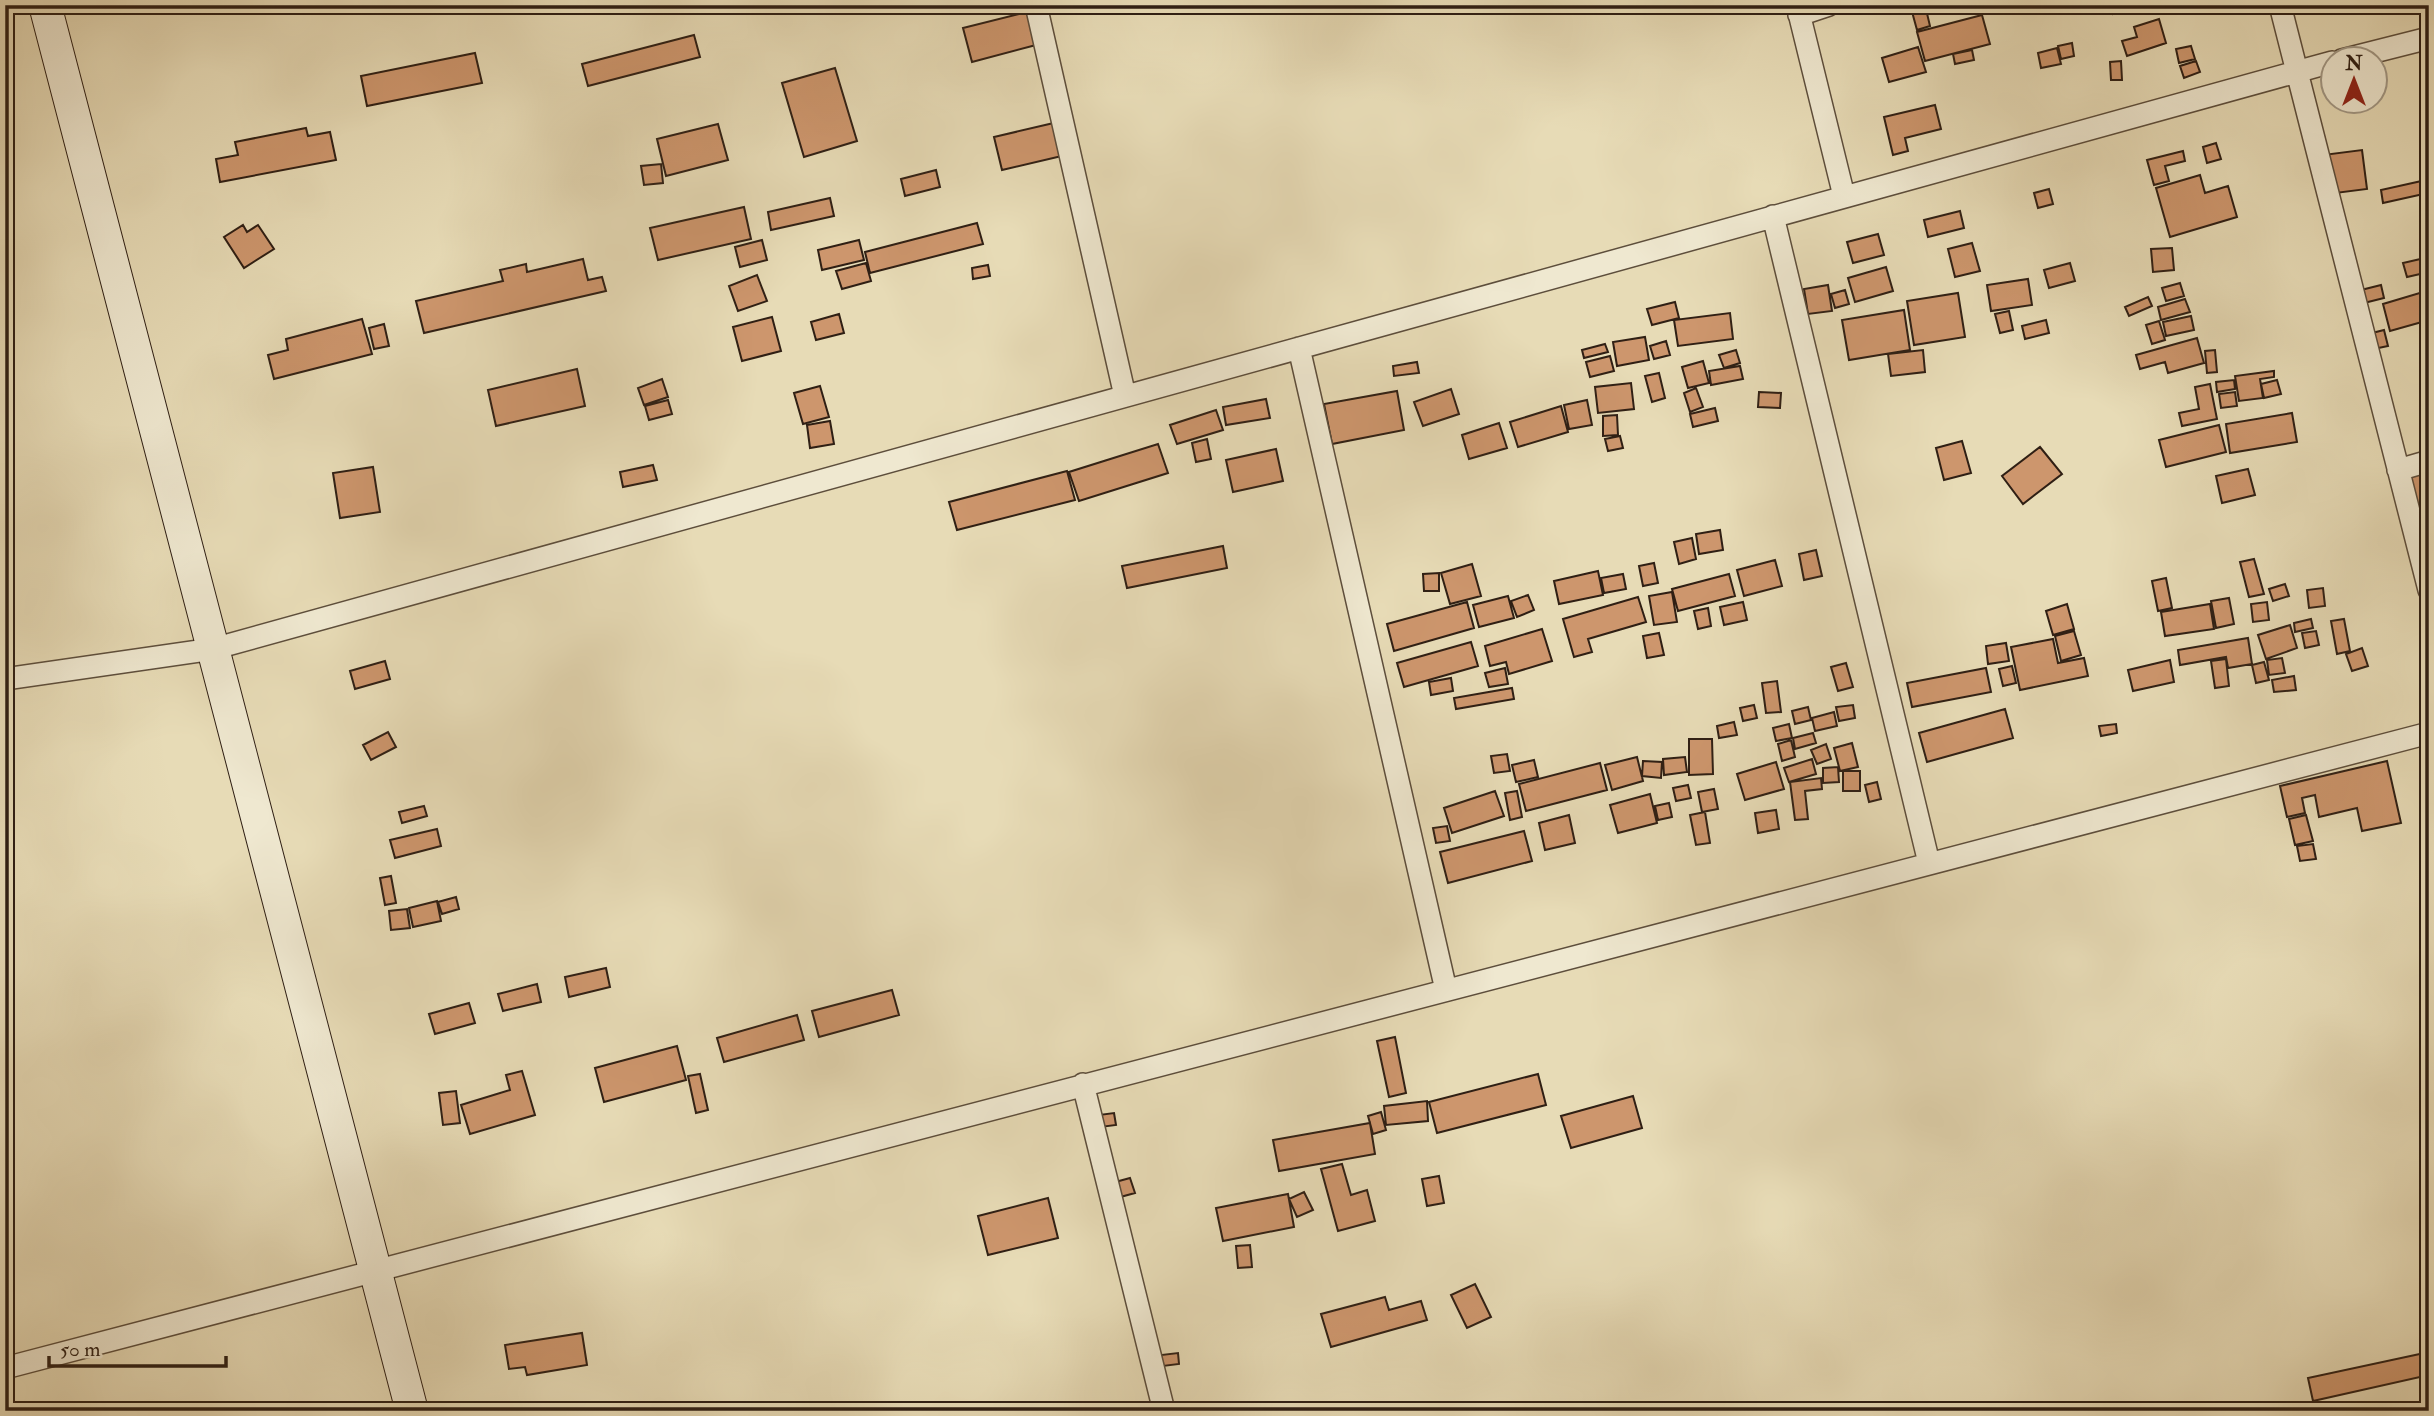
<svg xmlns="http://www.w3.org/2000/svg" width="2434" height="1416" viewBox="0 0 2434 1416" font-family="'IM FELL Double Pica',serif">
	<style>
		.building { fill: #cd966d; stroke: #2f1f14; stroke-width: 2 }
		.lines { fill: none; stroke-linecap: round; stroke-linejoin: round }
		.street-casing { stroke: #5d4e3c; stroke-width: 24 }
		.secondary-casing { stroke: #2f1f14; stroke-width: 34 }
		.street { stroke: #efe8d0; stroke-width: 21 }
		.secondary { stroke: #efe8d0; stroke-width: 32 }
	</style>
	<rect width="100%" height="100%" fill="#e7dbb6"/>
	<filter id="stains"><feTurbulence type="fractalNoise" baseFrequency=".00286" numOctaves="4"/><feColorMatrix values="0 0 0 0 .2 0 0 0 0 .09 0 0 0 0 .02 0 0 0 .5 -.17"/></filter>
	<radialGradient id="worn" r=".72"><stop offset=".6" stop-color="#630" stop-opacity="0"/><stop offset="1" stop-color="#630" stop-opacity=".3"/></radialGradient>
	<path class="building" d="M 1925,5 L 1930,26 L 1917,30 L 1911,8 Z
		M 1996,5 L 2016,5 L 2016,6 L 1999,13 Z
		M 2111,5 L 2148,5 L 2113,14 Z
		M 1027,12 L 1036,45 L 972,62 L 963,28 Z
		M 1982,15 L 1990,44 L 1925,61 L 1917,32 Z
		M 2159,19 L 2166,43 L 2127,56 L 2122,41 L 2137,37 L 2134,27 Z
		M 694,35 L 700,57 L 588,86 L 582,64 Z
		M 2072,43 L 2074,56 L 2061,59 L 2058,46 Z
		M 2191,46 L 2195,59 L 2179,63 L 2176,49 Z
		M 1918,47 L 1926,72 L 1889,82 L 1882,58 Z
		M 2057,48 L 2061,64 L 2041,68 L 2038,53 Z
		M 1972,50 L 1974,60 L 1955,64 L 1953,54 Z
		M 475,53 L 482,83 L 367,106 L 361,76 Z
		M 2121,61 L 2122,80 L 2111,80 L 2110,62 Z
		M 2196,61 L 2200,72 L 2184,78 L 2180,66 Z
		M 835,68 L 857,141 L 804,157 L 782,83 Z
		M 1935,105 L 1941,129 L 1905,138 L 1908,151 L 1893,155 L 1884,117 Z
		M 1058,122 L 1066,155 L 1002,170 L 994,137 Z
		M 718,124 L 728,160 L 666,176 L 657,139 Z
		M 306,128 L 308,136 L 330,132 L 336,160 L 220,182 L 216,159 L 238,155 L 235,142 Z
		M 2216,143 L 2221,159 L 2207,163 L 2203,147 Z
		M 2362,150 L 2367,189 L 2320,195 L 2315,156 Z
		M 2183,151 L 2185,161 L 2165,166 L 2169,181 L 2154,185 L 2147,160 Z
		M 661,164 L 663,183 L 644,185 L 641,166 Z
		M 936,170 L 940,187 L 905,196 L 901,179 Z
		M 2200,175 L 2205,193 L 2228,186 L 2237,217 L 2170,237 L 2156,188 Z
		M 2426,180 L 2428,193 L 2383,203 L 2381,190 Z
		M 2049,189 L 2053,204 L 2038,208 L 2034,193 Z
		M 830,198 L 834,216 L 771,230 L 768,212 Z
		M 744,207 L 751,239 L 658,260 L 650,228 Z
		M 1960,211 L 1964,228 L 1928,237 L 1924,220 Z
		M 977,223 L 983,244 L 870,273 L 865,252 Z
		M 243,225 L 247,232 L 258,225 L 274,249 L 244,268 L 224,237 Z
		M 1878,234 L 1884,255 L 1853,263 L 1847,242 Z
		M 762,240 L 767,260 L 740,267 L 735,247 Z
		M 859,240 L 864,260 L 822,270 L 818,250 Z
		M 1972,243 L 1980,271 L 1955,277 L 1948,249 Z
		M 2172,248 L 2174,270 L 2153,272 L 2151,249 Z
		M 2429,257 L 2429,272 L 2407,277 L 2403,263 Z
		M 583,259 L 588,280 L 602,277 L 606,291 L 424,333 L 416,301 L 503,281 L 500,270 L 526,264 L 527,272 Z
		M 866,263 L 871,281 L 842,289 L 836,271 Z
		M 2070,263 L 2075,281 L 2049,288 L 2044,270 Z
		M 988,265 L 990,276 L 973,279 L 972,268 Z
		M 1886,267 L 1893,291 L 1855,302 L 1848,278 Z
		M 757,275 L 767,301 L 738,311 L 729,286 Z
		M 2028,279 L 2032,305 L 1991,311 L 1987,285 Z
		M 2180,283 L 2184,296 L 2166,301 L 2162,288 Z
		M 1828,285 L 1832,311 L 1808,314 L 1804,289 Z
		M 2381,285 L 2384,298 L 2352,306 L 2349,293 Z
		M 1845,290 L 1849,304 L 1835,308 L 1831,294 Z
		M 2423,292 L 2429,320 L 2390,331 L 2383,304 Z
		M 1958,293 L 1965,337 L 1914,345 L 1907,301 Z
		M 2148,297 L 2152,306 L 2129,316 L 2125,307 Z
		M 2185,299 L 2190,312 L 2161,320 L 2158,307 Z
		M 1675,302 L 1679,318 L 1652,325 L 1647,309 Z
		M 1904,310 L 1910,350 L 1849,360 L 1842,320 Z
		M 2009,311 L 2013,330 L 2000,333 L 1995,314 Z
		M 1730,313 L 1733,339 L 1678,346 L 1674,320 Z
		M 839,314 L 844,333 L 816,340 L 811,322 Z
		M 2191,316 L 2194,330 L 2166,336 L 2163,322 Z
		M 772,317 L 781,351 L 742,361 L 733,327 Z
		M 362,319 L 372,354 L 274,379 L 268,355 L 288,350 L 286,339 Z
		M 2046,320 L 2049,333 L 2025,339 L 2022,326 Z
		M 2159,321 L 2165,340 L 2152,344 L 2146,325 Z
		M 384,324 L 389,346 L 374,349 L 369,328 Z
		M 2384,330 L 2388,346 L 2364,351 L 2360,336 Z
		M 1645,337 L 1649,360 L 1617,366 L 1613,342 Z
		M 2197,338 L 2204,363 L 2168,373 L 2165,362 L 2140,369 L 2136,355 Z
		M 1666,341 L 1670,355 L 1654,359 L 1650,346 Z
		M 1605,344 L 1608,352 L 1584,358 L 1582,350 Z
		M 1736,350 L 1740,363 L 1724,368 L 1719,355 Z
		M 1923,350 L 1925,372 L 1891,376 L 1888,354 Z
		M 2215,350 L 2217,372 L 2207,373 L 2205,351 Z
		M 1610,356 L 1614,371 L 1590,377 L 1586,362 Z
		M 1703,361 L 1709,383 L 1688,388 L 1682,367 Z
		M 1417,362 L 1419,373 L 1394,376 L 1393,366 Z
		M 1740,366 L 1743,379 L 1711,385 L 1709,371 Z
		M 577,369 L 585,406 L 496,426 L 488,390 Z
		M 2274,371 L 2274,377 L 2260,379 L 2263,398 L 2239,401 L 2235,376 Z
		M 1659,373 L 1665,398 L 1652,402 L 1645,376 Z
		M 662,379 L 668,397 L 644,405 L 638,388 Z
		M 2234,380 L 2235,389 L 2217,392 L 2216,382 Z
		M 2277,380 L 2281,394 L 2264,398 L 2261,384 Z
		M 1631,383 L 1634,409 L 1598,413 L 1595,387 Z
		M 2210,384 L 2217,419 L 2182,426 L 2179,413 L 2199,409 L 2195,387 Z
		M 820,386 L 829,417 L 803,424 L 794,393 Z
		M 1696,388 L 1703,407 L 1690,412 L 1684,393 Z
		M 1451,389 L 1459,414 L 1423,426 L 1414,402 Z
		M 1397,391 L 1404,430 L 1332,444 L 1324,404 Z
		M 1759,392 L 1781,393 L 1780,408 L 1758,407 Z
		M 2235,392 L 2237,406 L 2221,408 L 2219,394 Z
		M 1266,399 L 1270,418 L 1226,425 L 1223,407 Z
		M 668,400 L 672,414 L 649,420 L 645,406 Z
		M 1587,400 L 1592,425 L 1569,429 L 1564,405 Z
		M 1561,406 L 1568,432 L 1518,447 L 1510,422 Z
		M 1715,408 L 1718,421 L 1693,427 L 1690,414 Z
		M 1216,410 L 1223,430 L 1177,444 L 1170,425 Z
		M 2292,413 L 2297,442 L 2230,453 L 2226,424 Z
		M 1617,415 L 1618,435 L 1603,436 L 1603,416 Z
		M 830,421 L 834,444 L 810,448 L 807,425 Z
		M 1499,423 L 1507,448 L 1469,459 L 1462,435 Z
		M 2219,425 L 2226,452 L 2166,467 L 2159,440 Z
		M 1620,436 L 1623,448 L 1608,451 L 1605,439 Z
		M 1207,439 L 1211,459 L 1196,462 L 1192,443 Z
		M 1962,441 L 1971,473 L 1944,480 L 1936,448 Z
		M 1158,444 L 1168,473 L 1079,501 L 1069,472 Z
		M 2040,447 L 2062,474 L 2023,504 L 2002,476 Z
		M 1276,449 L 1283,481 L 1233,492 L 1226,460 Z
		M 653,465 L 657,480 L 623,487 L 620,472 Z
		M 373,467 L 380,512 L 340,518 L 333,473 Z
		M 2248,469 L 2255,495 L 2222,503 L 2216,476 Z
		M 1067,471 L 1075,500 L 957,530 L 949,502 Z
		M 2429,471 L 2429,542 L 2414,545 L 2400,477 Z
		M 1720,530 L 1723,550 L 1699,554 L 1696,534 Z
		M 1692,538 L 1696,559 L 1679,564 L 1674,542 Z
		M 1223,546 L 1227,568 L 1127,588 L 1122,566 Z
		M 1816,550 L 1822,576 L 1804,580 L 1799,554 Z
		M 2254,559 L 2264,594 L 2249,597 L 2240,562 Z
		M 1775,560 L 1782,586 L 1744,596 L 1737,570 Z
		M 1654,563 L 1658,583 L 1643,586 L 1639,566 Z
		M 1472,564 L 1481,596 L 1450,604 L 1441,573 Z
		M 1598,571 L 1603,595 L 1559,604 L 1554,581 Z
		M 1439,573 L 1439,591 L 1424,591 L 1423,574 Z
		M 1623,574 L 1626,589 L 1604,593 L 1601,578 Z
		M 1729,574 L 1735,596 L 1678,611 L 1672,589 Z
		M 2166,578 L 2172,608 L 2158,611 L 2152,581 Z
		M 2285,584 L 2289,596 L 2273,601 L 2269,589 Z
		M 2323,588 L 2325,606 L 2309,608 L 2307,590 Z
		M 1672,592 L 1677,622 L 1654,625 L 1649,596 Z
		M 1528,595 L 1534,610 L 1517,617 L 1511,601 Z
		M 1508,596 L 1514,618 L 1479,627 L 1473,605 Z
		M 1638,597 L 1646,622 L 1588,639 L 1592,652 L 1574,657 L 1563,619 Z
		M 2229,598 L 2234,624 L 2216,628 L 2211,601 Z
		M 1467,602 L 1474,628 L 1394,651 L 1387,624 Z
		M 1743,602 L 1747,620 L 1724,625 L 1720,607 Z
		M 2267,602 L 2269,620 L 2253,622 L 2251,604 Z
		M 2067,604 L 2074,629 L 2053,635 L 2046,611 Z
		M 2210,604 L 2214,629 L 2165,636 L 2161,612 Z
		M 1708,608 L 1711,626 L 1698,629 L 1694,611 Z
		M 2311,619 L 2313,628 L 2295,632 L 2294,623 Z
		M 2344,619 L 2350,651 L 2337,654 L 2331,621 Z
		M 2290,625 L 2297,648 L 2266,659 L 2258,635 Z
		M 1542,629 L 1552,661 L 1509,674 L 1506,662 L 1490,666 L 1485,646 Z
		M 2074,631 L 2081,655 L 2061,661 L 2055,636 Z
		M 2316,631 L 2319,645 L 2305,648 L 2302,633 Z
		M 1659,633 L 1664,655 L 1647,658 L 1643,636 Z
		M 2248,638 L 2252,664 L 2228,668 L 2226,657 L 2180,665 L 2178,650 Z
		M 2053,639 L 2058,663 L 2084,658 L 2088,676 L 2020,690 L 2011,647 Z
		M 1471,642 L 1478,666 L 1404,687 L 1397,663 Z
		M 2006,643 L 2009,661 L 1988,664 L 1986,646 Z
		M 2362,648 L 2368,666 L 2352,671 L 2346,654 Z
		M 2282,658 L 2285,673 L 2269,675 L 2267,660 Z
		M 2226,659 L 2229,686 L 2215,688 L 2211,661 Z
		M 2170,660 L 2174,682 L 2133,691 L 2128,670 Z
		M 385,661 L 390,679 L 355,689 L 350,671 Z
		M 2264,662 L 2269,680 L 2256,683 L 2252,665 Z
		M 1846,663 L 1853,687 L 1838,691 L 1831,667 Z
		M 2012,666 L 2016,683 L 2003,686 L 1999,669 Z
		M 1505,668 L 1508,684 L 1489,687 L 1485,673 Z
		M 1986,668 L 1991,692 L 1912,707 L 1907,683 Z
		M 2294,676 L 2296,690 L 2274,692 L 2272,680 Z
		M 1451,678 L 1453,691 L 1431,695 L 1429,682 Z
		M 1777,681 L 1781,712 L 1766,713 L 1762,683 Z
		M 1512,688 L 1514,699 L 1456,709 L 1454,698 Z
		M 1754,705 L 1757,718 L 1743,721 L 1740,708 Z
		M 1853,705 L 1855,718 L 1839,721 L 1836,707 Z
		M 1808,707 L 1811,720 L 1795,724 L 1792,711 Z
		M 2005,709 L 2013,738 L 1927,762 L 1919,733 Z
		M 1834,712 L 1837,726 L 1815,731 L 1812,718 Z
		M 1734,722 L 1737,735 L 1719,738 L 1717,726 Z
		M 1789,724 L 1792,738 L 1776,741 L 1773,728 Z
		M 2116,724 L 2117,733 L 2101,736 L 2099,726 Z
		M 388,732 L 396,747 L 371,760 L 363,745 Z
		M 1813,733 L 1816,743 L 1795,749 L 1793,738 Z
		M 1689,739 L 1712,739 L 1713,774 L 1689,775 Z
		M 1791,740 L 1795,757 L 1782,761 L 1778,744 Z
		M 1852,743 L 1858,767 L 1840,771 L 1834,748 Z
		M 1826,744 L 1831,759 L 1817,764 L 1811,750 Z
		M 1507,754 L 1510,771 L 1494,773 L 1491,756 Z
		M 1637,757 L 1643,781 L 1612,790 L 1605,765 Z
		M 1685,757 L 1687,772 L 1664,775 L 1663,759 Z
		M 1812,759 L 1816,774 L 1789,782 L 1784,768 Z
		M 1534,760 L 1538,777 L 1516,782 L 1512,765 Z
		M 1643,761 L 1662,762 L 1661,778 L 1642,776 Z
		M 2387,761 L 2401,823 L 2362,831 L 2357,808 L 2319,817 L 2315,795 L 2302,798 L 2305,813 L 2287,817 L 2280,786 Z
		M 1776,762 L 1784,789 L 1745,800 L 1737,774 Z
		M 1600,763 L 1607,790 L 1526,811 L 1519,784 Z
		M 1838,767 L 1839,782 L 1823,783 L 1823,768 Z
		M 1843,771 L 1860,771 L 1860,791 L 1843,791 Z
		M 1821,778 L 1822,789 L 1805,791 L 1808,819 L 1795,820 L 1790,782 Z
		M 1877,782 L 1881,799 L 1869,802 L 1865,785 Z
		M 1688,785 L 1691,798 L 1676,801 L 1673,788 Z
		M 1714,789 L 1718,809 L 1702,812 L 1698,792 Z
		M 1495,791 L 1504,816 L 1452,833 L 1444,808 Z
		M 1517,791 L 1522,817 L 1510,820 L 1505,793 Z
		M 1650,794 L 1657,823 L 1618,833 L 1610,805 Z
		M 1669,803 L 1672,817 L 1658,820 L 1655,806 Z
		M 424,806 L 427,816 L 402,823 L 399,812 Z
		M 1776,810 L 1779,829 L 1758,833 L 1755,813 Z
		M 1705,812 L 1710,843 L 1696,845 L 1690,815 Z
		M 1569,815 L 1575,843 L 1545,850 L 1539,823 Z
		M 2306,815 L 2313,841 L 2295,845 L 2289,819 Z
		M 1447,826 L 1450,841 L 1436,843 L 1433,828 Z
		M 437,829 L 441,846 L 395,858 L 390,840 Z
		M 1524,831 L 1532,861 L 1448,883 L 1440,852 Z
		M 2313,844 L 2316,859 L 2300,861 L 2297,846 Z
		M 391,876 L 396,903 L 385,905 L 380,878 Z
		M 456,897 L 459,909 L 442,914 L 438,902 Z
		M 437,901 L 441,921 L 413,927 L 409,908 Z
		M 407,909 L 410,928 L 391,930 L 389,911 Z
		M 606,968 L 610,987 L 569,997 L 565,977 Z
		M 537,984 L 541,1002 L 503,1011 L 498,994 Z
		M 892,990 L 899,1015 L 819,1037 L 812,1011 Z
		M 469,1003 L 475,1023 L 435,1034 L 429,1014 Z
		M 797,1015 L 804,1040 L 724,1062 L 717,1038 Z
		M 1395,1037 L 1406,1093 L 1389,1097 L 1377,1041 Z
		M 677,1046 L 686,1080 L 604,1102 L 595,1068 Z
		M 522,1071 L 535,1115 L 470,1134 L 461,1105 L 510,1090 L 506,1075 Z
		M 700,1074 L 708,1110 L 696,1113 L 688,1076 Z
		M 1538,1074 L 1546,1105 L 1437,1133 L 1429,1102 Z
		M 456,1091 L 460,1123 L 443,1125 L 439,1093 Z
		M 1633,1096 L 1642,1128 L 1571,1148 L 1561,1116 Z
		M 1427,1101 L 1428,1121 L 1386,1125 L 1384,1106 Z
		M 1381,1112 L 1386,1130 L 1373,1134 L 1368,1116 Z
		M 1114,1113 L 1116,1125 L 1093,1128 L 1091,1116 Z
		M 1370,1123 L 1375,1154 L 1279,1171 L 1273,1140 Z
		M 1342,1164 L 1351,1195 L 1367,1190 L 1375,1221 L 1338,1231 L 1321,1169 Z
		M 1439,1176 L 1444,1203 L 1427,1206 L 1422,1179 Z
		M 1130,1178 L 1135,1193 L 1113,1199 L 1108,1184 Z
		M 1304,1192 L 1313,1210 L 1297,1217 L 1289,1199 Z
		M 1288,1194 L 1294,1227 L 1223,1241 L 1216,1208 Z
		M 1048,1198 L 1058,1238 L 988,1255 L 978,1216 Z
		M 1250,1245 L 1252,1267 L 1238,1268 L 1236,1246 Z
		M 1475,1284 L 1491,1317 L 1467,1328 L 1451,1295 Z
		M 1385,1297 L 1389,1310 L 1421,1301 L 1427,1320 L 1331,1347 L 1321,1314 Z
		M 582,1333 L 587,1365 L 527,1375 L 525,1367 L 509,1369 L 505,1345 Z
		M 2429,1352 L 2429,1375 L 2313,1401 L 2308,1378 Z
		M 1178,1353 L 1179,1364 L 1163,1366 L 1161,1355 Z"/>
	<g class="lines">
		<defs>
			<path id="street" d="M 1036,5 L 1125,396
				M 1797,5 L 1844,196
				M 2280,5 L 2429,590
				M 1799,15 L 1829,5
				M 2342,60 L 2429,38
				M 1773,216 L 1929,863
				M 1299,348 L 1446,990
				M 2398,470 L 2429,461
				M 5,679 L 213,649 L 2332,62
				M 1083,1084 L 1164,1411
				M 5,1368 L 2429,733"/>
			<path id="secondary" d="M 45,5 L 412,1411"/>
		</defs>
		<use href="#street" class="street-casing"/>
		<use href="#secondary" class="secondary-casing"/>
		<use href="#street" class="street"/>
		<use href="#secondary" class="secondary"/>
	</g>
	<rect width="2434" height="1416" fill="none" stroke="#e7dbb6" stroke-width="28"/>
	<rect x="7" y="7" width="2420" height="1402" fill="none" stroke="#2f1f14" stroke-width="3.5"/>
	<rect x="14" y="14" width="2406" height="1388" fill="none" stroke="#2f1f14" stroke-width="2"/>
	<g transform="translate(2354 80)"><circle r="33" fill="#efe8d0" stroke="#a29885" stroke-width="2"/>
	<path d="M0-5L12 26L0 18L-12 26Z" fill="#8f2418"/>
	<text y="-10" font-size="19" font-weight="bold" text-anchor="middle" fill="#2f1f14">N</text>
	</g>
	<path d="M49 1356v10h177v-10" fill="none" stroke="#2f1f14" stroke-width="3.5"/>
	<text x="60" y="1356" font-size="21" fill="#2f1f14" stroke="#efe8d0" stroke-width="5" paint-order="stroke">50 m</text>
	<rect width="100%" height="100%" filter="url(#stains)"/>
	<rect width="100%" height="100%" fill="url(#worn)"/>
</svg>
